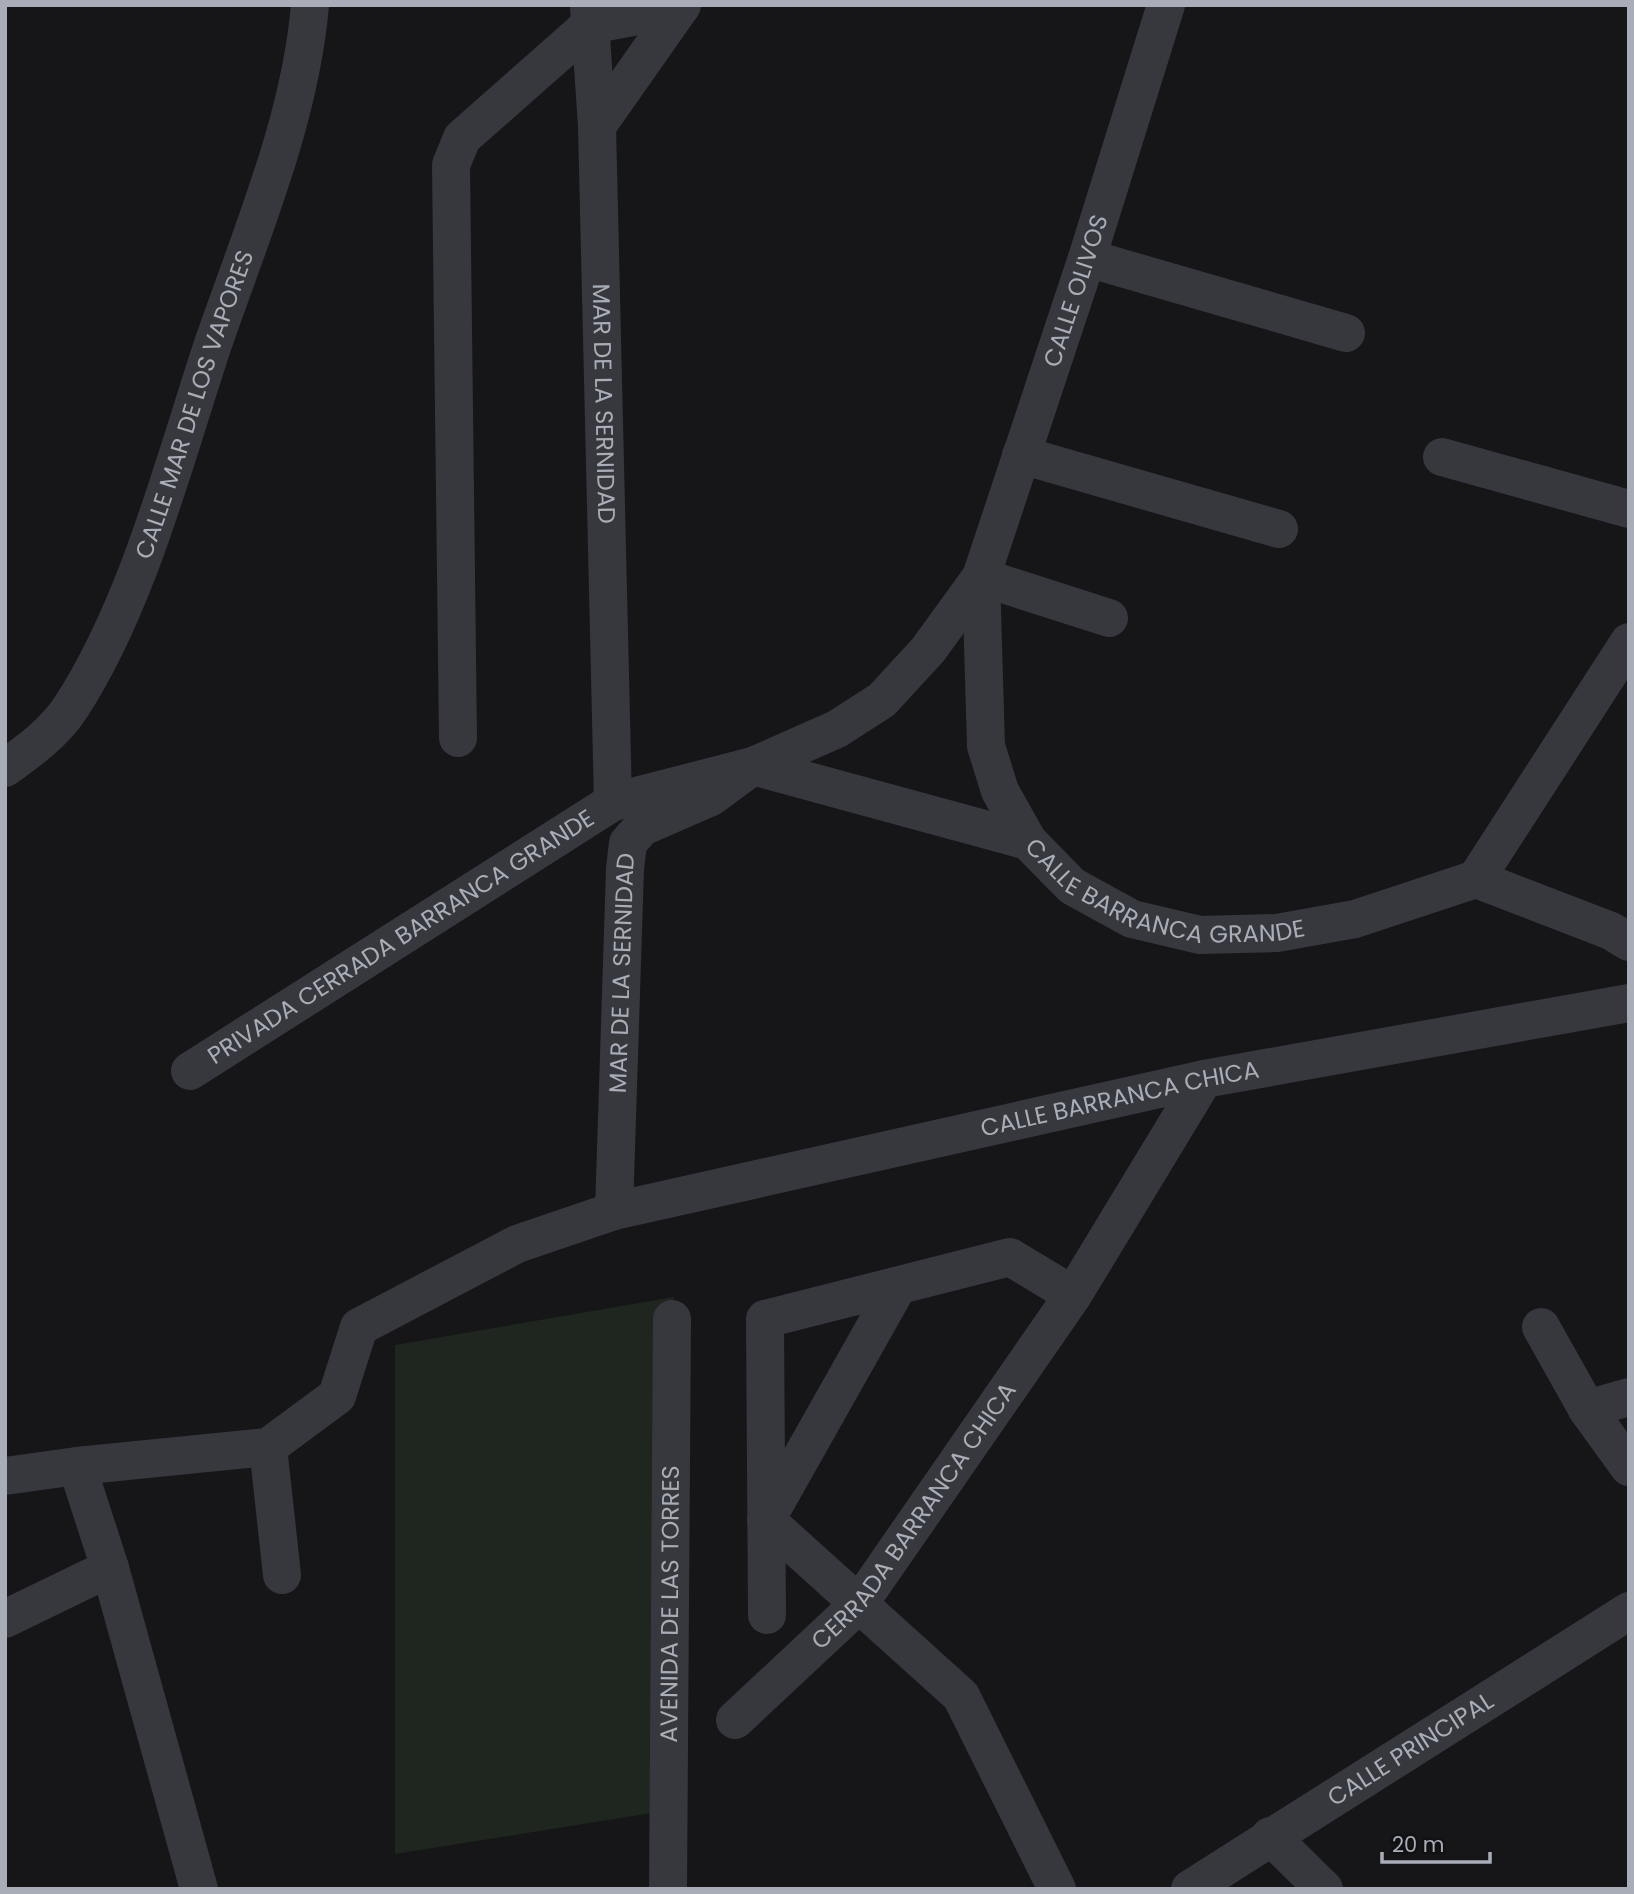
<svg xmlns="http://www.w3.org/2000/svg" width="1634" height="1894" viewBox="0 0 1634 1894" font-family="Poppins,sans-serif">
	<style>
		.garden { fill: #1e261f }
		.lines { fill: none; stroke-linecap: round; stroke-linejoin: round }
		.street { stroke: #37383d; stroke-width: 38 }
		.labels { text-anchor: middle; stroke-width: 7; stroke-linejoin: round; paint-order: stroke }
		.street-label { font-size: 24px; fill: #a8adb8; stroke: #111113 }
	</style>
	<rect width="100%" height="100%" fill="#161618"/>
	<path class="garden" d="M 674,1297 L 658,1812 L 395,1854 L 395,1345 Z"/>
	<g class="lines">
		<g class="street">
			<path id="s1" d="M 589,7 L 597,126 L 613,802"/>
			<path d="M 597,126 L 682,5"/>
			<path d="M 1087,258 L 1346,333"/>
			<path d="M 1021,455 L 1279,529"/>
			<path d="M 1442,457 L 1629,509"/>
			<path d="M 981,577 L 986,746 L 1000,791 L 1028,841"/>
			<path d="M 981,577 L 1109,618"/>
			<path d="M 458,738 L 451,165 L 462,138 L 590,25 L 680,8"/>
			<path id="s2" d="M 5,768 C 29,751 55,732 71,707 C 137,606 174,462 212,347 C 250,236 300,122 310,5"/>
			<path d="M 1476,879 L 1629,642"/>
			<path id="s3" d="M 190,1071 L 613,802 L 753,766 L 1028,841 L 1072,886 L 1132,919 L 1200,935 L 1277,933 L 1355,919 L 1476,879 L 1611,931 L 1629,942"/>
			<path id="s4" d="M 614,1211 L 625,869 L 628,843 L 642,827 L 711,797 L 753,766 L 837,729 L 882,700 L 928,650 L 981,577 L 1087,258 L 1166,5"/>
			<path d="M 898,1286 L 766,1520 L 961,1696 L 1057,1889"/>
			<path d="M 1541,1327 L 1587,1409 L 1629,1467"/>
			<path d="M 1587,1409 L 1629,1397"/>
			<path d="M 268,1447 L 282,1575"/>
			<path d="M 77,1466 L 110,1568 L 199,1889"/>
			<path id="s5" d="M 5,1476 L 77,1466 L 268,1447 L 337,1396 L 359,1327 L 517,1244 L 614,1211 L 1204,1079 L 1629,1003"/>
			<path d="M 767,1615 L 765,1319 L 1010,1257 L 1073,1295"/>
			<path d="M 5,1619 L 110,1568"/>
			<path id="s6" d="M 735,1720 L 859,1604 L 1073,1295 L 1204,1079"/>
			<path d="M 1270,1836 L 1324,1889"/>
			<path id="s7" d="M 668,1889 L 672,1319"/>
			<path id="s8" d="M 1190,1889 L 1629,1611"/>
		</g>
	</g>
	<g class="labels">
		<g class="street-label">
			<text dy="8" stroke="none"><textPath href="#s4" startOffset="1122">CALLE OLIVOS</textPath></text>
			<text dy="8" stroke="none"><textPath href="#s2" startOffset="418">CALLE MAR DE LOS VAPORES</textPath></text>
			<text dy="8" stroke="none"><textPath href="#s1" startOffset="397">MAR DE LA SERNIDAD</textPath></text>
			<text dy="8" stroke="none"><textPath href="#s3" startOffset="1085">CALLE BARRANCA GRANDE</textPath></text>
			<text dy="8" stroke="none"><textPath href="#s3" startOffset="250">PRIVADA CERRADA BARRANCA GRANDE</textPath></text>
			<text dy="8" stroke="none"><textPath href="#s4" startOffset="238">MAR DE LA SERNIDAD</textPath></text>
			<text dy="8" stroke="none"><textPath href="#s5" startOffset="1222">CALLE BARRANCA CHICA</textPath></text>
			<text dy="8" stroke="none"><textPath href="#s6" startOffset="273">CERRADA BARRANCA CHICA</textPath></text>
			<text dy="8" stroke="none"><textPath href="#s7" startOffset="285">AVENIDA DE LAS TORRES</textPath></text>
			<text dy="8" stroke="none"><textPath href="#s8" startOffset="261">CALLE PRINCIPAL</textPath></text>
		</g>
	</g>
	<rect width="1634" height="1894" fill="none" stroke="#a8adb8" stroke-width="14"/>
	<path d="M1382 1852v10h108v-10" fill="none" stroke="#a8adb8" stroke-width="3.5"/>
	<text x="1392" y="1852" font-size="21" fill="#a8adb8" stroke="#111113" stroke-width="5" paint-order="stroke">20 m</text>
</svg>
